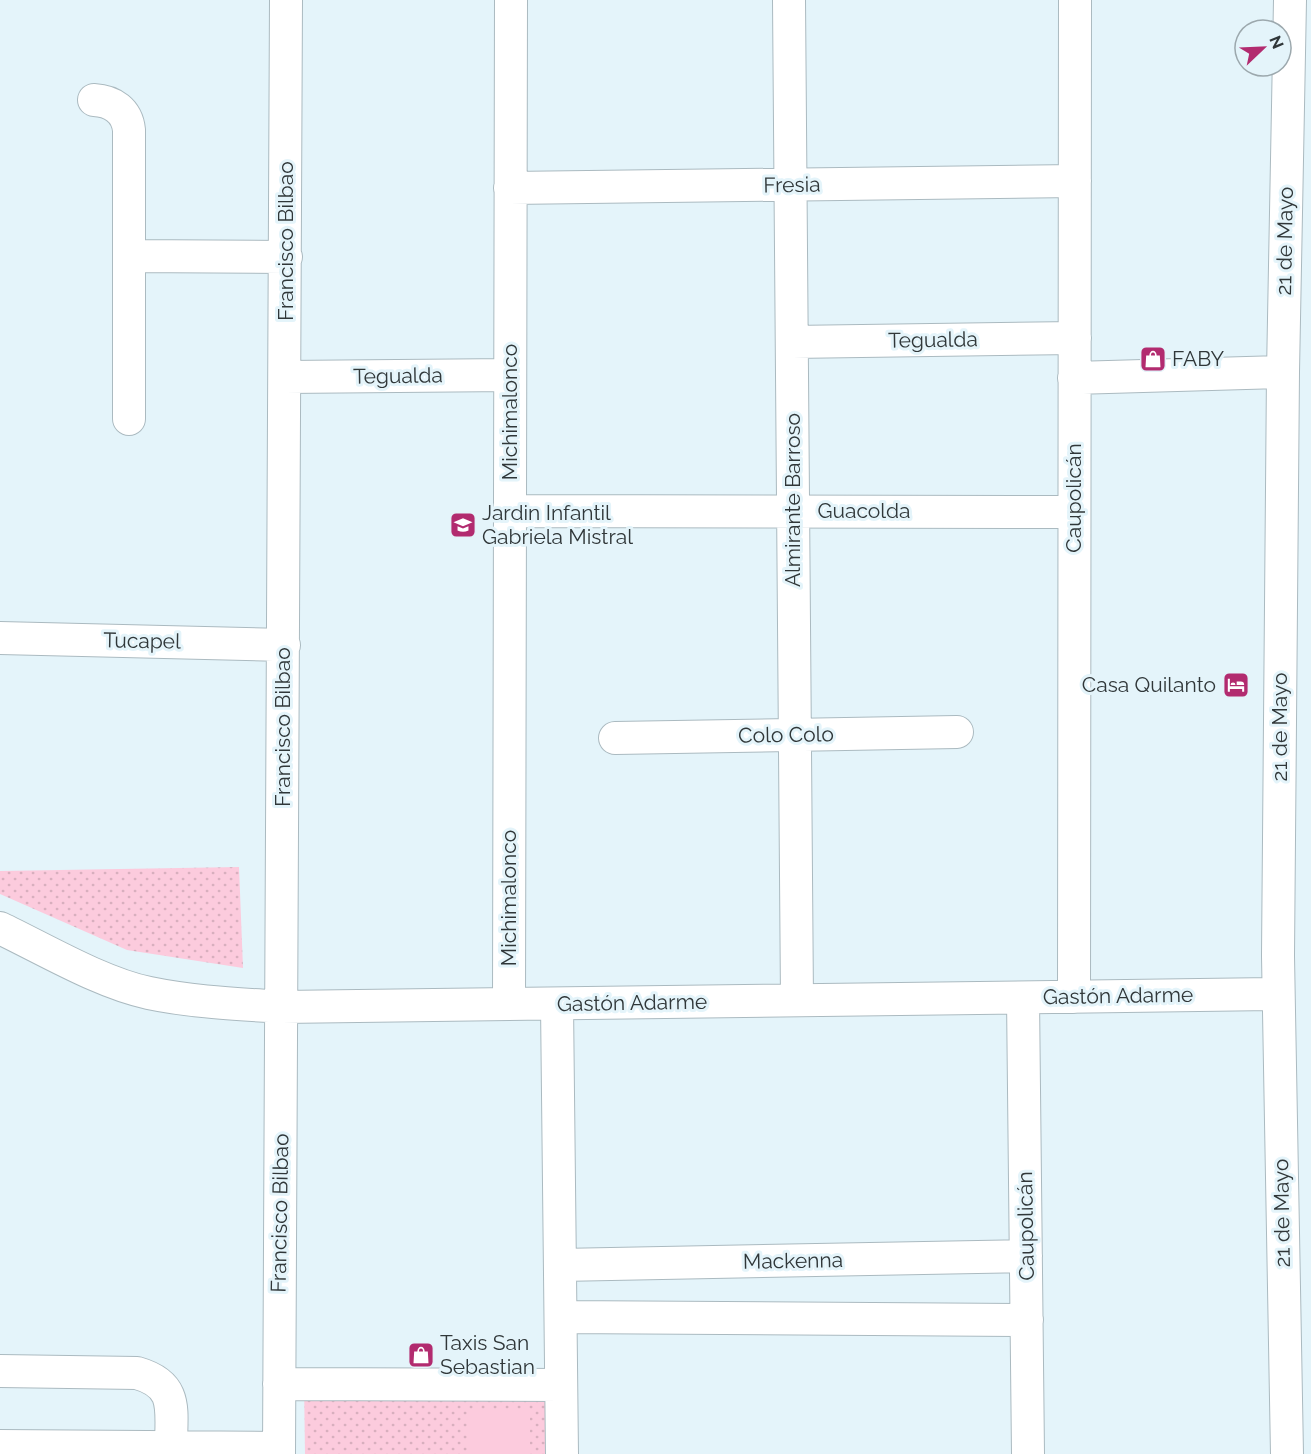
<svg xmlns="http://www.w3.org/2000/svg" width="1311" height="1454" viewBox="0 0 1311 1454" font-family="Raleway,sans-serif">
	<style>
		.park { fill: url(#park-dots) }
		.garden { fill: #fccbdd }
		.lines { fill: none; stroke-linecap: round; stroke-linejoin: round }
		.minor-casing { stroke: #abbac0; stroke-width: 34 }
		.minor { stroke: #fff; stroke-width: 32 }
		.labels { text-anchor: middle; stroke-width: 6; stroke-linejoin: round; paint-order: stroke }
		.street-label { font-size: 21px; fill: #303739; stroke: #e4f4fa }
		.poi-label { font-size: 21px; fill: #303739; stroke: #e4f4fa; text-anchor: start }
	</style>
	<defs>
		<pattern id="park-dots" width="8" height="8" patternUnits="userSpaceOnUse" patternTransform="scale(1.5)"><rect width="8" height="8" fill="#fccbdd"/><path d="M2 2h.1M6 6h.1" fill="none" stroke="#d8afbe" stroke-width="1.8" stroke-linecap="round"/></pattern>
	</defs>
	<rect width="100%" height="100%" fill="#e4f4fa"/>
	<path class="park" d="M 239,867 L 243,968 L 127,950 L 0,894 L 0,871 Z
		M 546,1376 L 548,1454 L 305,1454 L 304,1382 Z"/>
	<path class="garden" d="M 467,1410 L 530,1410 L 530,1454 L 467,1454 Z"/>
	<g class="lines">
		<defs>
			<path id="minor" d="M 789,0 L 797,1000
				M 94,100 C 113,101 127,111 129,130 L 129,419
				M 510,188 L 1075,181
				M 129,256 L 286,257
				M 792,342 L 1075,338
				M 285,377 L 510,375
				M 1074,378 L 1283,372
				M 509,511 L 1074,512
				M 0,638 L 284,645
				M 615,738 L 957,732
				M 0,928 C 44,949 101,983 149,993 C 192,1002 238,1004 282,1007 L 1278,994
				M 1074,997 L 1075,0
				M 1023,998 L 1028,1454
				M 509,1004 L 511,0
				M 557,1004 L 562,1454
				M 560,1265 L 1026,1256
				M 561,1317 L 1027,1320
				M 0,1371 L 137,1373 C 179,1385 171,1410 171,1447
				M 279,1384 L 561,1385
				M 0,1446 L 279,1448
				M 279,1454 L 286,0
				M 1287,1454 L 1278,956 L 1283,372 L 1290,0"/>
		</defs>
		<use href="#minor" class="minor-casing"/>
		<use href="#minor" class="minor"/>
	</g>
	<defs>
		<symbol id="shop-square" viewBox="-11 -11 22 22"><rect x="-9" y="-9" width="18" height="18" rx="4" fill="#b22b6f" stroke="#e4f4fa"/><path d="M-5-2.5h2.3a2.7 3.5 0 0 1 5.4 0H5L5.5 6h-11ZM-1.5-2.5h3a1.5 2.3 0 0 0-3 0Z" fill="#fff"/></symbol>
		<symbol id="school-square" viewBox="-11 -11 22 22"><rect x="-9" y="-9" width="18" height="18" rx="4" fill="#b22b6f" stroke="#e4f4fa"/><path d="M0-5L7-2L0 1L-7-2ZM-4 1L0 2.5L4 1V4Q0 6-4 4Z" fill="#fff"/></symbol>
		<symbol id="hotel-square" viewBox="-11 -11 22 22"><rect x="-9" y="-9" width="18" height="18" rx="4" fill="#b22b6f" stroke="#e4f4fa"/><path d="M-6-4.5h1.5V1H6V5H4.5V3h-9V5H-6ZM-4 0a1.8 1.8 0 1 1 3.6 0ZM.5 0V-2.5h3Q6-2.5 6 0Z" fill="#fff"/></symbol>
	</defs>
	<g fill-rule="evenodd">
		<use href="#shop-square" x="1138" y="344" width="30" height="30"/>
		<use href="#school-square" x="448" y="510" width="30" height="30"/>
		<use href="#hotel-square" x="1221" y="670" width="30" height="30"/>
		<use href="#shop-square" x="406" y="1340" width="30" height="30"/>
	</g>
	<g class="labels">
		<g class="street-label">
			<text transform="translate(792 185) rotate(-1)" y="7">Fresia</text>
			<text transform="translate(286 241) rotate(-90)" y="7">Francisco Bilbao</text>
			<text transform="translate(1285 241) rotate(-89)" y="7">21 de Mayo</text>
			<text transform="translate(933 340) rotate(-1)" y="7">Tegualda</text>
			<text transform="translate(398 376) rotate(-1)" y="7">Tegualda</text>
			<text transform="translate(510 412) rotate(-90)" y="7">Michimalonco</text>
			<text transform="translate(1074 498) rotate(-90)" y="7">Caupolicán</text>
			<text transform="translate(793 500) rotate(-90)" y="7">Almirante Barroso</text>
			<text x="864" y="518">Guacolda</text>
			<text transform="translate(142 641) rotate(1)" y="7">Tucapel</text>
			<text transform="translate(283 727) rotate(-90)" y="7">Francisco Bilbao</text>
			<text transform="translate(1280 727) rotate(-90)" y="7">21 de Mayo</text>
			<text transform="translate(786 735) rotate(-1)" y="7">Colo Colo</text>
			<text transform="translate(509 898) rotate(-90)" y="7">Michimalonco</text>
			<text transform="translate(1118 996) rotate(-1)" y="7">Gastón Adarme</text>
			<text transform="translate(632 1003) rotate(-1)" y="7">Gastón Adarme</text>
			<text transform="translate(280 1213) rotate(-89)" y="7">Francisco Bilbao</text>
			<text transform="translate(1282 1213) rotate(-91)" y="7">21 de Mayo</text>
			<text transform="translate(1026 1226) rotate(-91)" y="7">Caupolicán</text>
			<text transform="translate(793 1261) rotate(-1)" y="7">Mackenna</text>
		</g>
		<g class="poi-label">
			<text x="1172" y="366">FABY</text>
			<text x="482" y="520">Jardin Infantil<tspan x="482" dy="24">Gabriela Mistral</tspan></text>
			<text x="1216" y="692" text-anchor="end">Casa Quilanto</text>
			<text x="440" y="1350">Taxis San<tspan x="440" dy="24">Sebastian</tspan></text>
		</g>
	</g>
	<g transform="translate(1263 48) rotate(67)"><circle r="28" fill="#e4f4fa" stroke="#9ca8ad" stroke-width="1.5"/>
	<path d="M0-4.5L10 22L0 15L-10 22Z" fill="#b22b6f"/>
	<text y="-9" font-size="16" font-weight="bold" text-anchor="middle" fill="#303739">N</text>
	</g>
</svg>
